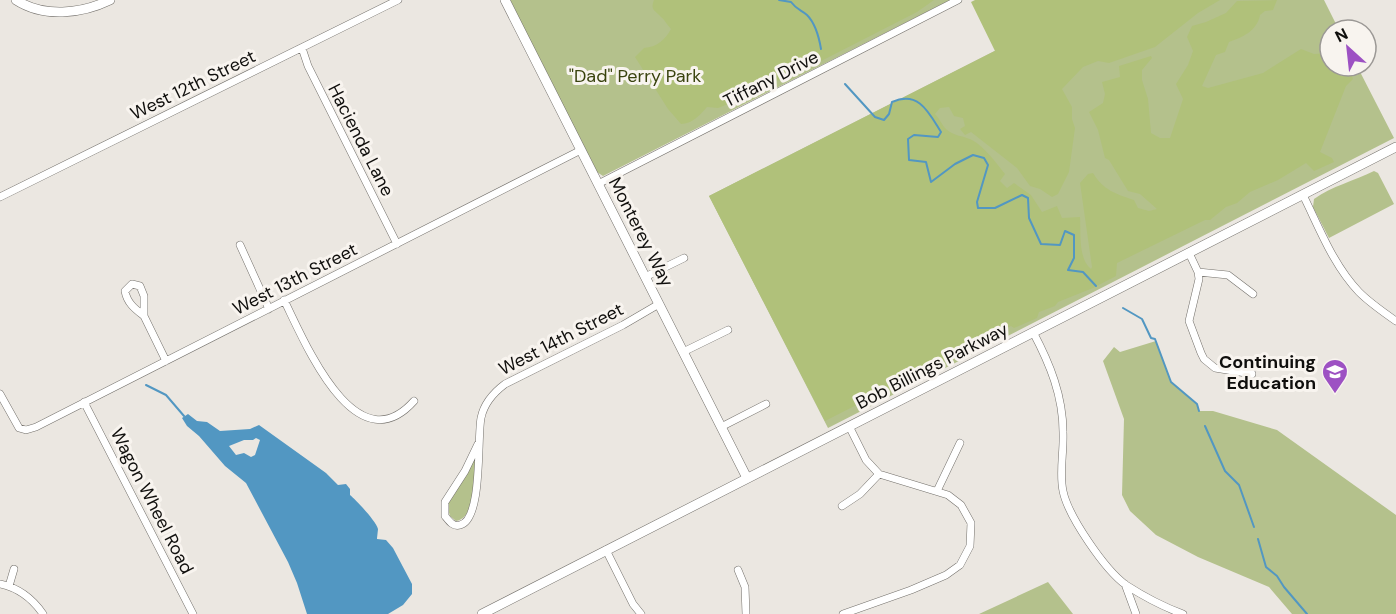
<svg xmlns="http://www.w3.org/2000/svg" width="1396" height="614" viewBox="0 0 1396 614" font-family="'DM Sans',sans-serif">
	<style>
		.green { fill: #b4c18c }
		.forest { fill: #b0c17a }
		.water { fill: #5297c2; fill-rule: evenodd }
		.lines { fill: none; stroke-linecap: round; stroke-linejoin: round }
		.stream { stroke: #5297c2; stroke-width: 2 }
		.street-casing { stroke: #73706b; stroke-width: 8 }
		.secondary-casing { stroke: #73706b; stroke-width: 10 }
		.street { stroke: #fff; stroke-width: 7 }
		.secondary { stroke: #fff; stroke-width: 9 }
		.labels { text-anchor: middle; stroke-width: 6; stroke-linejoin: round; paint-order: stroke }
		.park-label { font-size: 18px; fill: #39430e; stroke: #f8f4ef }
		.street-label { font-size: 18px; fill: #100f0d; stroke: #f8f4ef }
		.poi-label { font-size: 18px; font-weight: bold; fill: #100f0d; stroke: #f8f4ef; text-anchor: end }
	</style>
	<rect width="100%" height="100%" fill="#ebe7e1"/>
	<path class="green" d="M 510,0 L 950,0 L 603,176 L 597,172 Z
		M 1095,0 L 1324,0 L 1339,30 L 1330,30 L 1330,66 L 1357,66 L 1394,138 L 828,428 L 709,196 Z
		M 1374,171 L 1378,173 L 1394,204 L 1329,238 L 1313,207 L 1314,199 C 1332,186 1354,181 1374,171 Z
		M 1156,341 L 1171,382 L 1197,404 L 1199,411 L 1213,411 L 1277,430 L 1396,515 L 1396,614 L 1292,614 L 1269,587 L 1198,557 L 1156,535 L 1130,511 L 1122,495 L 1124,419 L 1103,361 L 1114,347 L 1120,352 Z
		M 476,452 C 475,470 478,517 456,521 L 450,516 L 448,509 L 450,497 Z
		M 1048,582 L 1073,614 L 979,614 Z"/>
	<path class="forest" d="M 654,0 L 934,0 L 917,12 L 784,80 L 755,82 L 737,93 L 731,103 L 718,108 L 707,107 C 700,115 692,124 681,124 L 668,109 L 635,57 L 644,48 C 657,47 665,40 671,29 C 667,25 665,20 661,17 C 655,10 650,10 654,0 Z
		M 975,0 L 1220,0 L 1198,13 L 1155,47 L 1109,63 L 1098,61 L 1083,67 L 1062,89 L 1072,107 L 1072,119 L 1075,128 L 1069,172 L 1058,194 L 1052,197 L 1040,189 L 1030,186 L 1017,168 L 971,132 L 965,135 L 960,129 L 965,126 L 963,118 L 954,116 L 949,107 L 940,108 L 935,114 C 940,119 942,125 946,129 C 953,136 964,136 972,140 C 985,147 996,163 1005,174 L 1000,181 L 1007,188 L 1014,183 L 1031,195 L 1042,212 L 1057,206 L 1062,218 L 1080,217 C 1081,232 1078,259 1091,269 L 1092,267 L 1080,183 L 1088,174 L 1093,173 C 1103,190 1116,194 1134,200 L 1138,208 L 1149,211 L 1157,209 L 1140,194 L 1128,191 L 1109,160 L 1105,158 L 1098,130 L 1089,112 L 1103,103 L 1105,94 L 1102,82 L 1120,77 L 1119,66 L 1151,56 L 1152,58 L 1142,70 L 1142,80 L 1148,99 L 1151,133 L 1160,138 L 1170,138 L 1183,99 L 1176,84 L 1188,65 L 1193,51 L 1187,37 L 1192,26 L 1206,22 L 1226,13 L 1237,1 L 1277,0 L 1273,10 L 1265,11 L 1260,15 C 1257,31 1243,37 1229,42 L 1225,52 L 1216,55 L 1202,86 L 1208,88 L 1263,73 L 1301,49 L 1314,54 L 1330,53 L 1330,66 L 1348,66 L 1353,79 L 1346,86 L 1320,152 L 1332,158 L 1334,162 L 1314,171 L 1306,163 L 1278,180 L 1250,192 L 1237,203 L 1226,207 L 1210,220 L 1205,220 L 1117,263 L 1116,276 L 1093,288 L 1058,302 L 1055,306 L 1039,312 L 1037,318 L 1014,328 L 1011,326 L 999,332 L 996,338 L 952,360 L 947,359 L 825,421 L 709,196 L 995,51 L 971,2 Z"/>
	<path class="water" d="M 188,414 L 197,421 L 207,422 L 220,431 L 250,429 L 259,425 L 326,473 L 338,485 L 346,484 L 350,489 L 350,495 C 356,500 376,521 378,529 C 378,530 377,538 377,539 L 386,540 L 393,548 L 412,584 L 412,594 L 403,605 L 388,614 L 307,614 L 297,583 L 288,562 L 246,483 L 225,466 L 199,436 L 187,426 L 182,418 ZM 256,438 L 260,440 L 255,455 L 251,457 L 244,453 L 236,455 L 229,446 L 244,440 L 253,440 Z"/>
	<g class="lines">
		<path class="stream" d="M 779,0 L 791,2 C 797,10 801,10 807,15 C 816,24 819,37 821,49
			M 845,84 L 875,117 L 884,120 L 889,114 L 892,102 C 919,90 929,113 941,132 L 938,137 L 914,135 L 908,139 L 909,160 L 926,162 L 931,182 L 955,164 L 973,155 L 984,158 L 988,165 L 977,202 L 978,208 L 995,208 L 1022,195 L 1028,198 L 1029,218 L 1041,244 L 1060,245 L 1065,231 L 1074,235 L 1074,258 L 1068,270 L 1083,272 L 1096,286
			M 1123,308 L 1142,319 L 1151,338 L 1155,339 L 1171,382 L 1197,404 L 1199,411
			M 146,385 L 166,395 L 184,416
			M 1205,426 L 1225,471 L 1239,485 L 1254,527
			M 1258,539 L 1266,567 L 1277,576 L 1284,587 L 1307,614"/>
		<defs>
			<path id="street" d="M 302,48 L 308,66 L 397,244
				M 598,184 L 958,0
				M 1303,195 C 1319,227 1333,265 1359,292 C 1370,303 1383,312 1396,321
				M 0,197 L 398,0
				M 240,245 L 269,309
				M 1189,253 L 1198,272 L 1199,279 L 1189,321 L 1201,353 L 1204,359 L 1215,368 L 1252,374
				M 1198,272 L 1228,275 L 1253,294
				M 645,277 L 684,258
				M 284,300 C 304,340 355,467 414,401
				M 144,316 C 135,309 127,303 125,291 L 132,284 L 140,286 L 144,296 L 144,316 L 166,361
				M 1033,332 C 1050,364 1063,396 1063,432 C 1064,452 1059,472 1063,491 C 1068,516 1105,570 1126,585 C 1143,596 1164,607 1183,614
				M 683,352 L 728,330
				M 0,394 L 19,428 L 26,430 L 36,427 L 581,150
				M 84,402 L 193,614
				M 721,427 L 766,404
				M 478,444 L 465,471 L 445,502 L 445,516 C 449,521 453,527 460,525 C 483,520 477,438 481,418 C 484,403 493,393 505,384 L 623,325 L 659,304
				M 937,491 L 960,443
				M 842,506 L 860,494 L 879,474
				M 606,550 L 633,604 L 641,614
				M 738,570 L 745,587 L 746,614
				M 0,584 C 19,588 32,598 43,614
				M 1125,584 L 1136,614
				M 9,586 L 14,569
				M 843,614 L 911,590 L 946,575 L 960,565 L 970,546 L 971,523 L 961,505 L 948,495 L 879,474 L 866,460 L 849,426"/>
			<path id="secondary" d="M 16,0 C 44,18 81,14 110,0
				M 505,0 L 747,478
				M 482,614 L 1396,147"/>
		</defs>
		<use href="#street" class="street-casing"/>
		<use href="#secondary" class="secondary-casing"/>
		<use href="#street" class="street"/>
		<use href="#secondary" class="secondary"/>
	</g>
	<defs>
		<symbol id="university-pin" viewBox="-11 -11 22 30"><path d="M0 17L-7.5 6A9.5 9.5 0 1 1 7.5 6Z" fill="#9d51c3" stroke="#f8f4ef"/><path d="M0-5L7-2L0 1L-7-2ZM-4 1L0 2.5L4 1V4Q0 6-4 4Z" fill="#fff"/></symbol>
	</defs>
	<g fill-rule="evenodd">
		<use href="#university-pin" x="1320" y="357" width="30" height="40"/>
	</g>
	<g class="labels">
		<g class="park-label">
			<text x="635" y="82">"Dad" Perry Park</text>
		</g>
		<g class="street-label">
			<text transform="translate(771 79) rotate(-27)" y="6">Tiffany Drive</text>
			<text transform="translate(193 85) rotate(-26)" y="6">West 12th Street</text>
			<text transform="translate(361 140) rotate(63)" y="6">Hacienda Lane</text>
			<text transform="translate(641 232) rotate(63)" y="6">Monterey Way</text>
			<text transform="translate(295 279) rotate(-27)" y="6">West 13th Street</text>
			<text transform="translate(561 339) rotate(-27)" y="6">West 14th Street</text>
			<text transform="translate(932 366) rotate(-27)" y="6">Bob Billings Parkway</text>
			<text transform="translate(152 501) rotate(63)" y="6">Wagon Wheel Road</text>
		</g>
		<g class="poi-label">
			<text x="1316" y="368">Continuing<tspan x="1316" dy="21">Education</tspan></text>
		</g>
	</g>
	<g transform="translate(1348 48) rotate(333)"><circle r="28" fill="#f8f4ef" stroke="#9b9895" stroke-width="1.5"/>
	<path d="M0-4.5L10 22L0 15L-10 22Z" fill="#9d51c3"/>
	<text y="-9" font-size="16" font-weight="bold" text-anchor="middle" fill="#100f0d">N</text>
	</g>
</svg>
